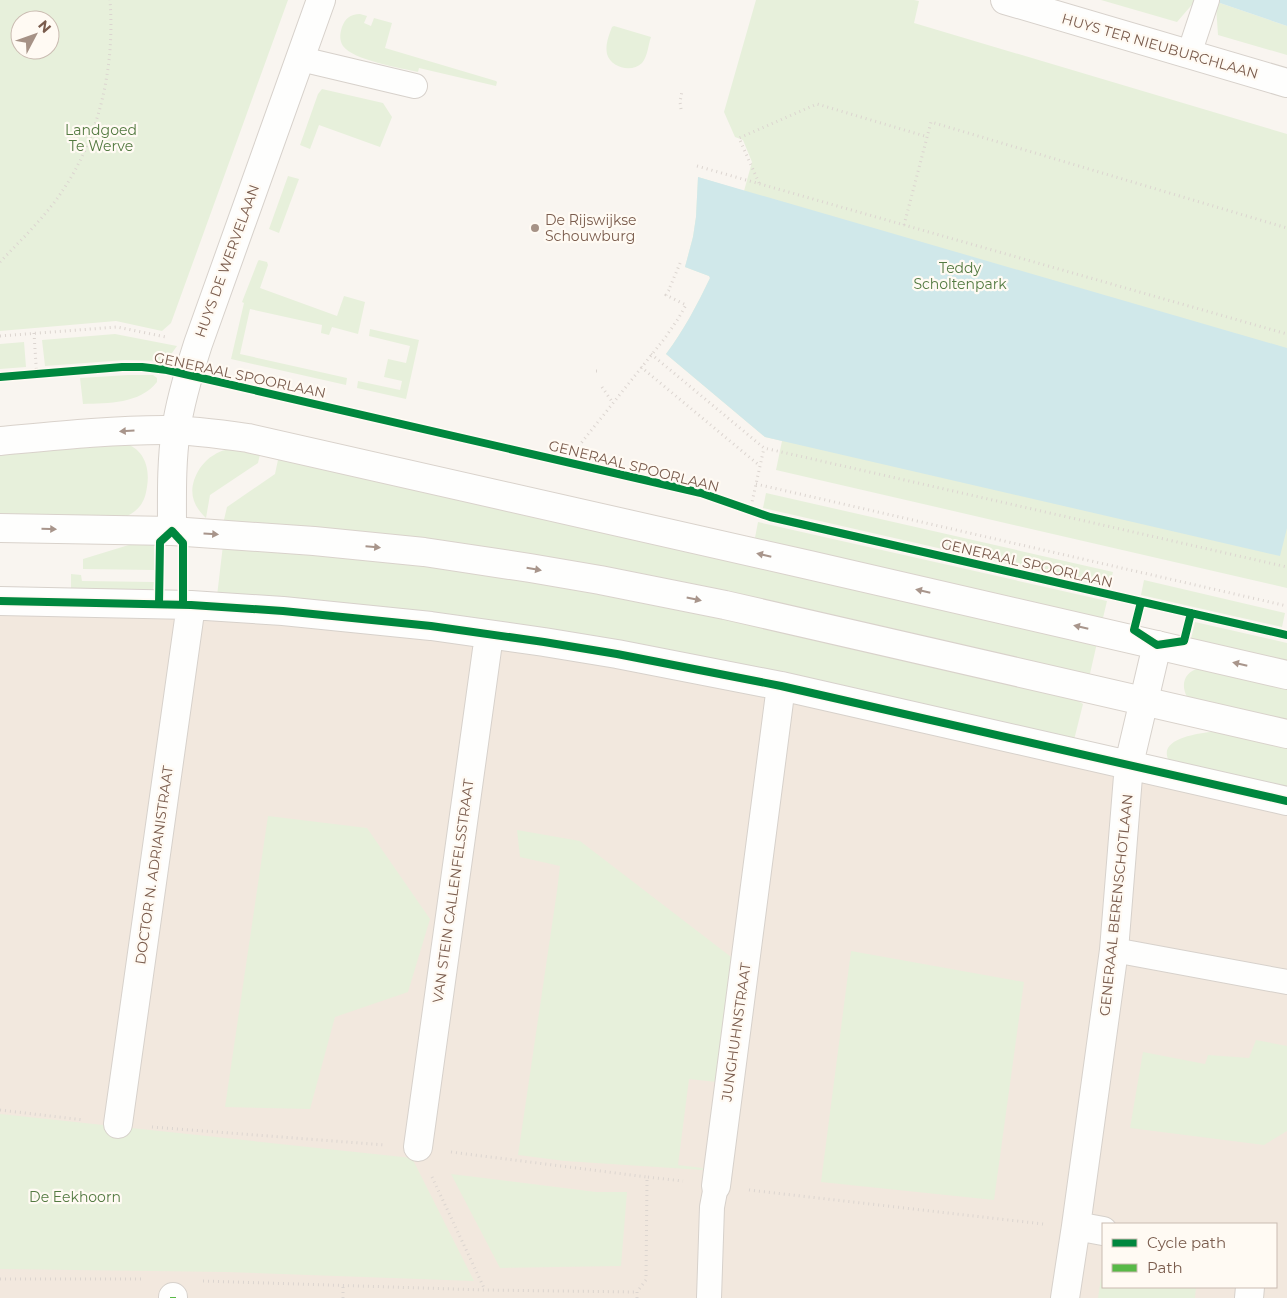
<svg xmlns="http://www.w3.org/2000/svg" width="1287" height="1298" viewBox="0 0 1287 1298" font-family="Montserrat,sans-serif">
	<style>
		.residential { fill: #f2e8de; fill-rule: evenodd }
		.green { fill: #e7f0db; fill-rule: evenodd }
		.water { fill: #d0e8ea }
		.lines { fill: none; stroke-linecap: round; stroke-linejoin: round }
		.service-casing { stroke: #d7d1cb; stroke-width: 26 }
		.minor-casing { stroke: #d7d1cb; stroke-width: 30 }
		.secondary-casing { stroke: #d9d2cb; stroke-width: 30 }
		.path { stroke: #dcd5d0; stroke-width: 3; stroke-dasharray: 1 4; stroke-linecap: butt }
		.service { stroke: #fefefd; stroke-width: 24 }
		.minor { stroke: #fefefd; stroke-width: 28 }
		.secondary { stroke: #fefefd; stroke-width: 28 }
		.quiet { stroke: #58b947; stroke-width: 6; stroke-dasharray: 12 6; stroke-linecap: butt }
		.cycleway-casing { stroke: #fffaf3; stroke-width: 11 }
		.cycleway { stroke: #00873e; stroke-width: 8 }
		.oneway { fill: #a8958b }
		.poi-dot { fill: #a69286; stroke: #fffaf3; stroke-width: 2 }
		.labels { text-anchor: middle; stroke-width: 4.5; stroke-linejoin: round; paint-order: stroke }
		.street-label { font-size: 14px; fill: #7a5c4d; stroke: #fffaf3 }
		.park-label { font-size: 14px; fill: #537a41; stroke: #fffaf3 }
		.poi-label { font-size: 14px; fill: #7a5c4d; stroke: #fffaf3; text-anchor: start }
	</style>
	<rect width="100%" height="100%" fill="#f9f5f0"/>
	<path class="residential" d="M 0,592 L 202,606 L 819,694 L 1287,794 L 1287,1298 L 0,1298 ZM 1103,1224 L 1276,1224 L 1276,1287 L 1103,1287 Z"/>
	<path class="green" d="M 0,0 L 288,0 L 171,323 L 162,331 L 116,321 L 0,331 ZM 20,20 L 50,20 L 50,50 L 20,50 Z
		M 756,0 L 914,0 L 919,1 L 914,23 L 1287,134 L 1287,588 L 776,470 L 782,441 L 765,437 L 666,354 C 684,330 697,305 710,278 L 709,276 L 685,267 L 693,237 L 696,217 L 698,177 L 744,191 L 752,162 L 743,140 L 735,137 L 724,112 Z
		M 1101,0 L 1196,0 L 1177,22 Z
		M 1217,2 L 1287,26 L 1287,55 L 1218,35 L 1216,6 Z
		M 360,14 L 367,16 L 364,23 L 371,26 L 374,18 L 392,23 L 385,48 L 496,81 L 497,82 L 496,86 L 419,68 L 418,72 C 400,68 353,60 343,46 C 339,40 340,33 342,27 C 345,19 350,14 360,14 Z
		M 614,26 L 651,37 C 648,45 648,56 642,63 C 632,73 611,68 607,54 C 605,45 609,35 612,27 Z
		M 322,89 L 383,103 L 392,117 L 380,147 L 319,125 L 310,149 L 300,145 L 318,94 Z
		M 288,176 L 299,179 L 279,233 L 269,229 Z
		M 259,260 L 267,262 L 268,265 L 260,288 L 337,316 L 344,296 L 365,302 L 358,334 L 332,327 L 329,335 L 321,333 L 322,325 L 250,309 L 240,354 L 347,378 L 346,385 L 231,359 L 244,303 L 242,302 L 258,261 Z
		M 370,329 L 419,340 L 406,399 L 357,388 L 358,381 L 400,390 L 402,381 L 384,377 L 388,359 L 406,363 L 410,346 L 369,336 Z
		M 115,334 L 177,346 L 169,357 L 162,361 L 125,360 L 45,366 L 42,340 Z
		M 24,342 L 26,367 L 0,369 L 0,344 Z
		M 128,375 L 153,375 L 157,378 L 157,382 C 140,404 108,403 83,404 L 80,378 Z
		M 127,444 C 145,451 150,469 147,487 C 146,493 145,498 142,503 C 138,510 131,514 124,518 L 0,518 L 0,451 Z
		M 237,448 L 261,450 L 258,463 L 210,495 L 206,518 C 190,503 188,487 200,468 C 204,463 208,458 214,455 C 221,450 229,449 237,448 Z
		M 279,455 L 1097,643 L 1089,678 L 223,524 L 227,507 L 275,474 Z
		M 766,493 L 1113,572 L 1109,587 L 763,508 Z
		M 758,522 L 1107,601 L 1102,622 L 754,543 Z
		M 132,544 L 154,544 L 154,570 L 83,569 L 83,559 Z
		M 223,545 L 374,558 L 591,589 L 1070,696 L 1083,704 L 1074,740 L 217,596 Z
		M 71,574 L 81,575 L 82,581 L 154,582 L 153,592 L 71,591 Z
		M 1144,580 L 1285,613 L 1282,627 L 1141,595 Z
		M 1195,622 L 1287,643 L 1287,665 L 1190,643 Z
		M 1200,668 L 1287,686 L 1287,724 L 1187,697 C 1180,684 1185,671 1200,668 Z
		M 1210,732 L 1224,732 L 1287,745 L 1287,789 L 1169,761 C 1157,739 1196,734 1210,732 Z
		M 268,816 L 367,828 L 430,919 L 408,992 L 335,1017 L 310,1109 L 225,1107 Z
		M 517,830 L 580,841 L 735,960 L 717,1082 L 689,1079 L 678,1165 L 703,1168 L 703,1170 L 565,1161 L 518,1155 L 557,891 L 560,866 L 520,857 Z
		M 851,951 L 1024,982 L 994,1200 L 821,1182 Z
		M 1256,1040 L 1287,1046 L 1287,1131 L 1264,1145 L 1130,1128 L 1143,1052 L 1205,1064 L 1208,1055 L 1249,1058 Z
		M 0,1114 L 412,1158 L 474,1281 L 226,1272 L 0,1269 Z
		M 451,1174 L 596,1192 L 627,1192 L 621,1266 L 500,1268 Z
		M 1103,1265 L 1103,1287 L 1196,1287 L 1195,1298 L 1098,1298 Z"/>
	<path class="water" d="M 1210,0 L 1287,0 L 1287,26 L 1217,2 Z
		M 698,177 L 1287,348 L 1287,528 L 1280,556 L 765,437 L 666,354 C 684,330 697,305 710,278 L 709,276 L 685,267 L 693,237 L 696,217 Z"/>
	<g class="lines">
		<defs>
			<path id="service" d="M 1189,54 L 1207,0
				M 301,59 L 415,86
				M 1114,950 L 1287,982
				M 709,1298 L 712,1207 L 716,1186"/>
			<path id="minor" d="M 1005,0 L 1287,83
				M 172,531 C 172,498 171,463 176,430 C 180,401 189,372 198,344 L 321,0
				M 0,601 L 191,605 L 283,611 L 431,626 L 544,642 L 617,654 L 781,686 L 1287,801
				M 118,1124 L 191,605
				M 418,1147 L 489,635
				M 716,1186 L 781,686
				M 1076,1226 L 1103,1231
				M 173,1297 L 173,1298
				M 1065,1298 L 1076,1226 L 1114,950 L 1129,764 L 1157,645
				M 1249,1298 L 1250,1287"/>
			<path id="secondary" d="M 0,441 C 54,436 110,430 164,430 C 192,430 220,434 248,438 L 809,565 L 1287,675
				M 0,528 L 172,531 L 314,541 L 424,552 L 530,568 L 600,580 L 725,605 L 1287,734"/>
		</defs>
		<use href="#service" class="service-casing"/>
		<use href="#minor" class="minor-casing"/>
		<use href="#secondary" class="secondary-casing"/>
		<path class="path" d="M 681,109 L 680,102 L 682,91
			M 697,166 L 1287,334
			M 759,183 L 739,138 L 817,104 L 928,137
			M 904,225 L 931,122 L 1287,228
			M 0,262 C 22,239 46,216 63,190 C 100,135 115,66 110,0
			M 670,287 L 681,261
			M 34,333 L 37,381
			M 0,336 L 117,327 L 166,337
			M 651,354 L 764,448 L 1287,567
			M 641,367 L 760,466
			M 596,371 L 597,371
			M 602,387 L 613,403
			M 566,462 L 665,338 L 678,319 L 686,305 L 666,295 L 669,290
			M 756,484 L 1287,606
			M 750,511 L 764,448
			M 0,1110 L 84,1120
			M 152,1127 L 385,1145
			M 451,1152 L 647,1177
			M 432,1177 L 485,1290
			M 749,1190 L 1043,1224
			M 0,1279 L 144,1279
			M 203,1281 L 485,1290 L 637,1292
			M 343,1298 L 343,1286
			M 637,1298 L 637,1292 L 646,1280 L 647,1177 L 683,1181"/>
		<use href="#service" class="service"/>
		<use href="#minor" class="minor"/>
		<use href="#secondary" class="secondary"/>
		<path class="quiet" d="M 173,1297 L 173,1298"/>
		<defs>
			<path id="cycleway" d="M 0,377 L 122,367 L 142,367 L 167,370 L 701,493 L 770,517 L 1287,635
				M 0,601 L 191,605 L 283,611 L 431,626 L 544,642 L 617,654 L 781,686 L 1287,801
				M 1141,602 L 1134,630 L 1157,645 L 1184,641 L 1191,613
				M 159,604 L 160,542 L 172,531 L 183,543 L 183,604"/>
		</defs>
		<use href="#cycleway" class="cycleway-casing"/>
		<use href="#cycleway" class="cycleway"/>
	</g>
	<defs><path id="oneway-solid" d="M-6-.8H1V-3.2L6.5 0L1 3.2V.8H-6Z" transform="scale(1.25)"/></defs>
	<g class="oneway">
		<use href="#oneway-solid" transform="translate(127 431) rotate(177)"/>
		<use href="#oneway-solid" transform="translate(49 529) rotate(1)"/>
		<use href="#oneway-solid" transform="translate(211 534) rotate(4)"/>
		<use href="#oneway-solid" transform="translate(373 547) rotate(5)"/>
		<use href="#oneway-solid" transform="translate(764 555) rotate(-167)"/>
		<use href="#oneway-solid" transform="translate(534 569) rotate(10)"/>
		<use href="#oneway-solid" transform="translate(923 591) rotate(-167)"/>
		<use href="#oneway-solid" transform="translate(694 599) rotate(12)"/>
		<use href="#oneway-solid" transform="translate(1081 627) rotate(-167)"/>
		<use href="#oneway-solid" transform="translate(1240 664) rotate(-167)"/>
	</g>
	<circle class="poi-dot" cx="535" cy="228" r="5"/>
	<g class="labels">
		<g class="street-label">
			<text transform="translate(1160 46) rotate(16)" y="5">HUYS TER NIEUBURCHLAAN</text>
			<text transform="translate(227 261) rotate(-70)" y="5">HUYS DE WERVELAAN</text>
			<text transform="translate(240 375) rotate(12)" y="5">GENERAAL SPOORLAAN</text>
			<text transform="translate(634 466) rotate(14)" y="5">GENERAAL SPOORLAAN</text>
			<text transform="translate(1027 563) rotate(13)" y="5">GENERAAL SPOORLAAN</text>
			<text transform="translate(154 865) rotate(-82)" y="5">DOCTOR N. ADRIANISTRAAT</text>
			<text transform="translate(453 891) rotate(-82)" y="5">VAN STEIN CALLENFELSSTRAAT</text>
			<text transform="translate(1116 905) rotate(-84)" y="5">GENERAAL BERENSCHOTLAAN</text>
			<text transform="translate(736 1032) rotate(-82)" y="5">JUNGHUHNSTRAAT</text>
		</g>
		<g class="park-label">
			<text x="101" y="135">Landgoed<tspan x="101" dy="16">Te Werve</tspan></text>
			<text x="960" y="273">Teddy<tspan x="960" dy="16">Scholtenpark</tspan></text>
			<text x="75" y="1202">De Eekhoorn</text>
		</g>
		<g class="poi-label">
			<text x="545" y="225">De Rijswijkse<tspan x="545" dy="16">Schouwburg</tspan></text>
		</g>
	</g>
	<rect x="1102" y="1223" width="175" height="65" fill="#fffaf3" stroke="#cabbb1"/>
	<rect x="1112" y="1239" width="25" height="8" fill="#00873e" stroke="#cabbb1"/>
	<text x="1147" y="1248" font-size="15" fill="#7a5c4d">Cycle path</text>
	<rect x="1112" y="1264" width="25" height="8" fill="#58b947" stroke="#cabbb1"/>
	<text x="1147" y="1273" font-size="15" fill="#7a5c4d">Path</text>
	<g transform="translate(35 35) rotate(49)"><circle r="24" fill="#fffaf3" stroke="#cabbb1"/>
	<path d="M0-4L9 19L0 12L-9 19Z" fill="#a69286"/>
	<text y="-8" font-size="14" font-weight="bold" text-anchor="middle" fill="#7a5c4d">N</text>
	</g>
</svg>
